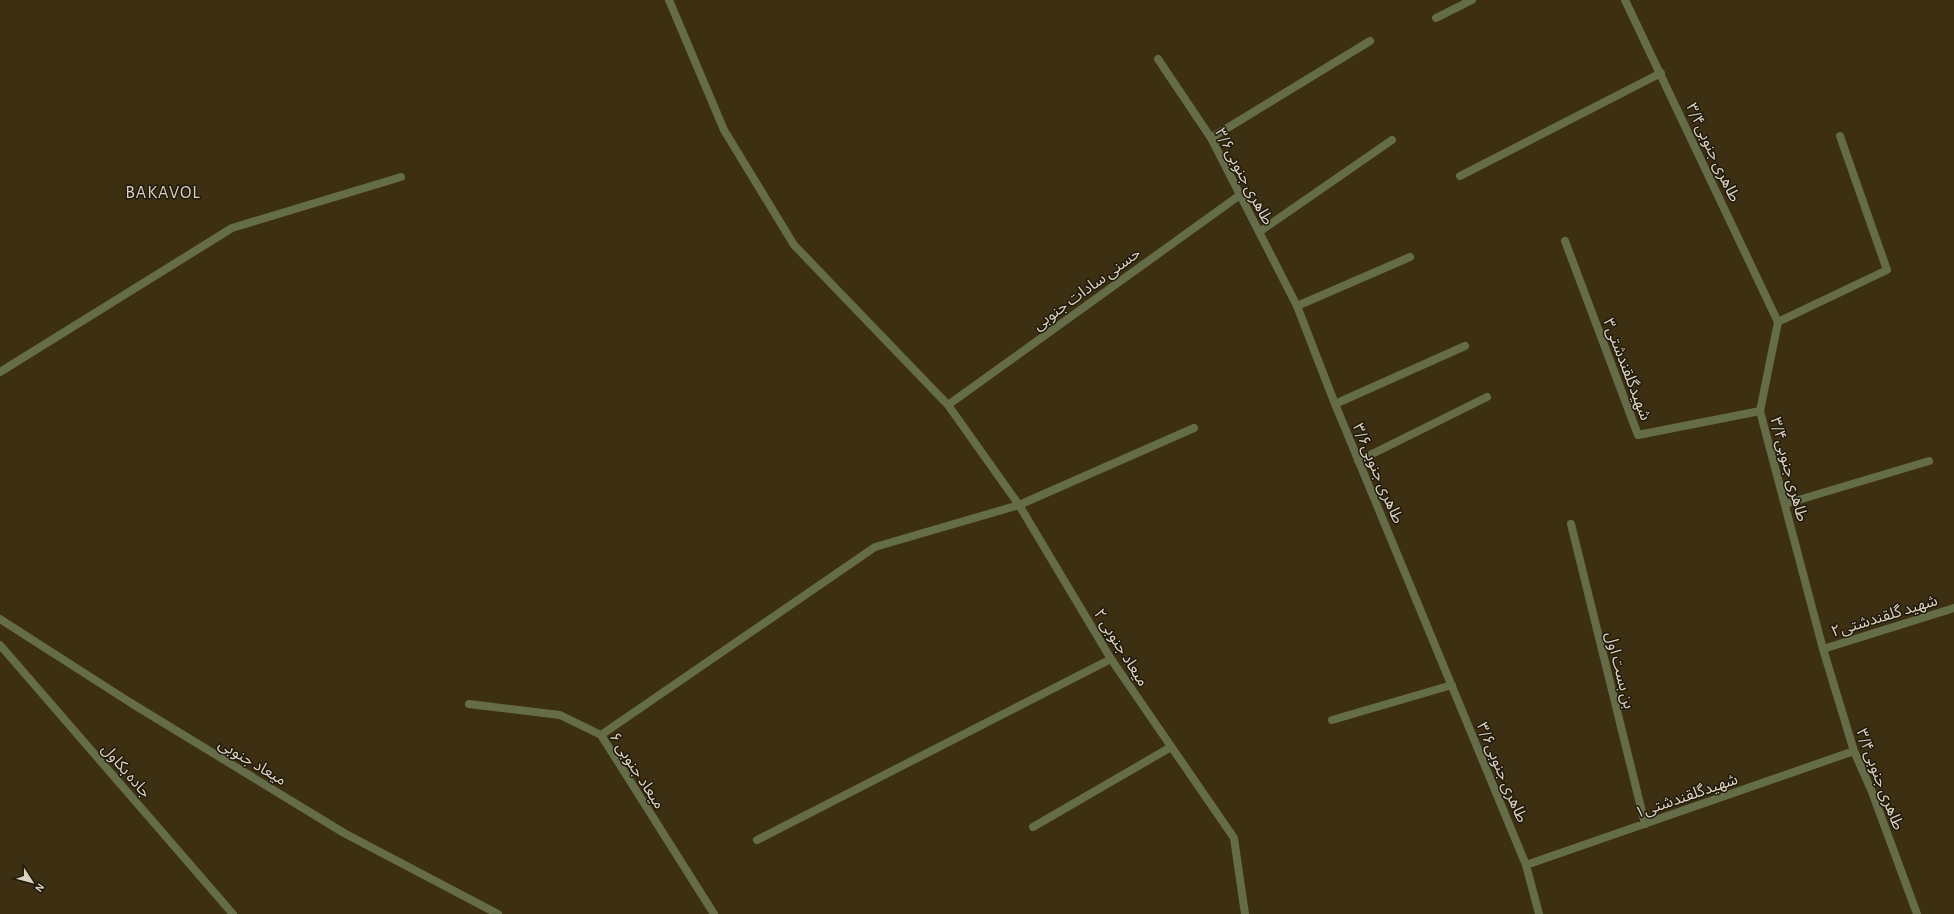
<svg xmlns="http://www.w3.org/2000/svg" width="1954" height="914" viewBox="0 0 1954 914" font-family="'Alegreya Sans','Noto Sans Arabic',sans-serif">
	<style>
		.lines { fill: none; stroke-linecap: round; stroke-linejoin: round }
		.minor { stroke: #646d47; stroke-width: 8 }
		.labels { text-anchor: middle; stroke-width: 3; stroke-linejoin: round; paint-order: stroke }
		.street-label { font-size: 16px; fill: #dad1c1; stroke: #1f190c }
		.quarter-label { font-size: 18px; letter-spacing: 1px; fill: #dad1c1; stroke: #1f190c }
	</style>
	<rect width="100%" height="100%" fill="#3d2f12"/>
	<g class="lines">
		<path class="minor" d="M 669,0 L 724,130 L 794,245 L 948,405 L 1019,505 L 1111,659 L 1234,838 L 1245,914
			M 1625,0 L 1778,322 L 1760,411 L 1823,649 L 1854,751 L 1872,792 L 1917,914
			M 1436,18 L 1472,0
			M 1158,59 L 1211,138 L 1297,306 L 1335,404 L 1526,865 L 1539,914
			M 1211,138 L 1370,41
			M 1460,176 L 1661,73
			M 1259,232 L 1392,140
			M 1565,241 L 1638,435 L 1760,411
			M 1297,306 L 1410,257
			M 1778,322 L 1887,270 L 1840,136
			M 0,372 L 232,228 L 401,177
			M 1335,404 L 1465,346
			M 948,405 L 1240,195
			M 1358,461 L 1487,397
			M 1785,504 L 1929,461
			M 1571,524 L 1645,824
			M 0,619 L 131,703 L 344,833 L 498,914
			M 0,645 L 233,914
			M 1823,649 L 1954,608
			M 469,704 L 560,715 L 601,735 L 714,914
			M 1332,720 L 1452,685
			M 601,735 L 875,547 L 1019,505 L 1194,428
			M 1033,827 L 1171,747
			M 757,840 L 1111,659
			M 1526,865 L 1854,751"/>
	</g>
	<g class="labels">
		<g class="street-label">
			<text transform="translate(1714 152) rotate(65)" y="6">طاهری جنوبی۳/۴</text>
			<text transform="translate(1245 176) rotate(62)" y="6">طاهری جنوبی۳/۶</text>
			<text transform="translate(1086 288) rotate(-36)" y="6">حسنی سادات جنوبی</text>
			<text transform="translate(1628 369) rotate(69)" y="6">شهیدگلقندشتی۳</text>
			<text transform="translate(1790 469) rotate(75)" y="6">طاهری جنوبی۳/۴</text>
			<text transform="translate(1379 473) rotate(67)" y="6">طاهری جنوبی۳/۶</text>
			<text transform="translate(1884 615) rotate(-17)" y="6">شهید گلقندشتی۲</text>
			<text transform="translate(1122 647) rotate(58)" y="6">میعاد جنوبی ۲</text>
			<text transform="translate(1621 670) rotate(76)" y="6">بن بست اول</text>
			<text transform="translate(253 761) rotate(31)" y="6">میعاد جنوبی</text>
			<text transform="translate(127 770) rotate(49)" y="6">جاده بکاول</text>
			<text transform="translate(638 770) rotate(57)" y="6">میعاد جنوبی ۶</text>
			<text transform="translate(1503 772) rotate(67)" y="6">طاهری جنوبی۳/۶</text>
			<text transform="translate(1881 779) rotate(69)" y="6">طاهری جنوبی۳/۴</text>
			<text transform="translate(1686 795) rotate(-19)" y="6">شهیدگلقندشتی۱</text>
		</g>
		<g class="quarter-label">
			<text x="163" y="198">BAKAVOL</text>
		</g>
	</g>
	<g transform="translate(32 882) rotate(126)" stroke="#1f190c" stroke-width="3" paint-order="stroke">
	<path d="M0-3L7 15L0 10L-7 15Z" fill="#dad1c1"/>
	<text y="-6" font-size="11" font-weight="bold" text-anchor="middle" fill="#dad1c1">N</text>
	</g>
</svg>
